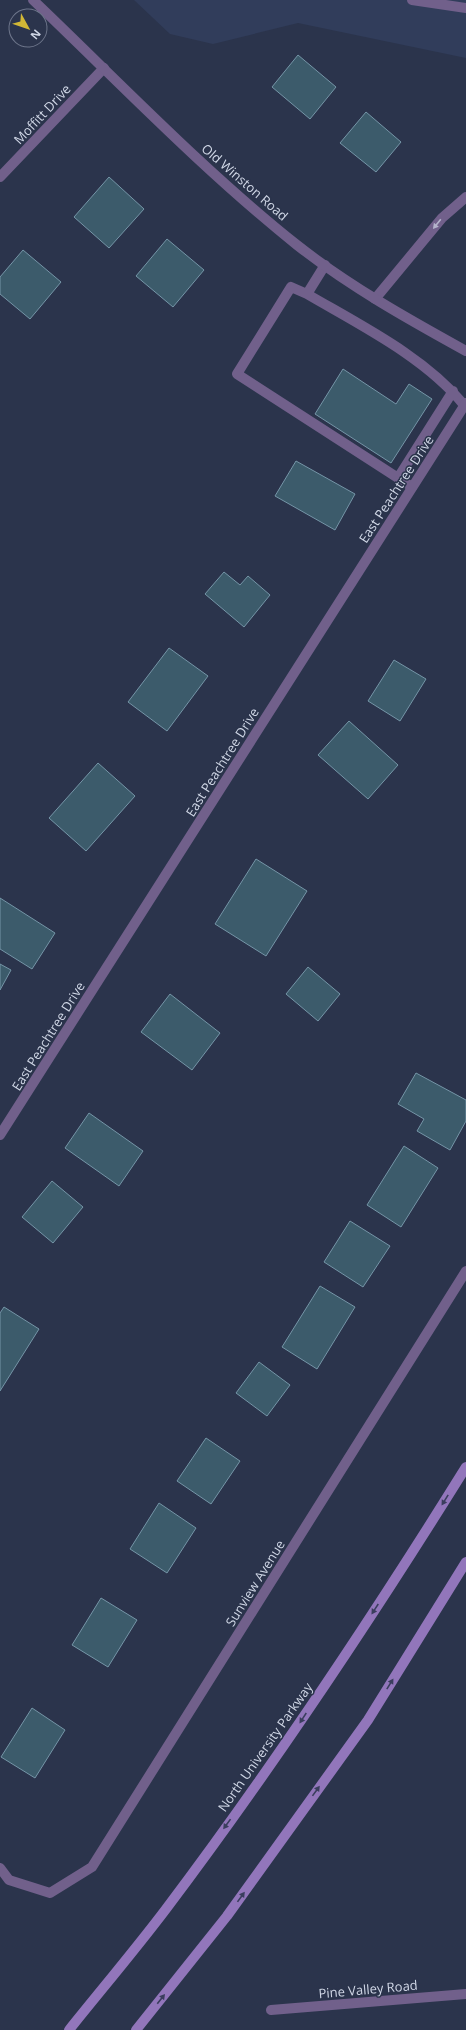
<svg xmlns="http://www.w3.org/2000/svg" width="466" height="2030" viewBox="0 0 466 2030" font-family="'Open Sans',sans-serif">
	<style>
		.built { fill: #313d5b }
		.building { fill: #3c5b6b; stroke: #7595a7 }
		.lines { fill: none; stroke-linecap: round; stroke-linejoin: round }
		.service { stroke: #71608b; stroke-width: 10 }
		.minor { stroke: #71608b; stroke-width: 10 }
		.tertiary { stroke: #71608b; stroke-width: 10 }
		.secondary { stroke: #9276bb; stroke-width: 10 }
		.oneway { fill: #b4b3cb }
		.oneway2 { fill: #3a3e5d }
		.labels { text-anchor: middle; stroke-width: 3; stroke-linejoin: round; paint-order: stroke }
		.street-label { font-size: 13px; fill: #d0d7e6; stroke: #2b344c }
	</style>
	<rect width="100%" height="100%" fill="#2b344c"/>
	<path class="built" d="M 134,0 L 466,0 L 466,58 L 298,23 L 213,44 L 170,34 Z"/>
	<path class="building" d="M 298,55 L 336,87 L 310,119 L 272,87 Z
		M 366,112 L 401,142 L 376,172 L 340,143 Z
		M 109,177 L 144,209 L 109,248 L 74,217 Z
		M 167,239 L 204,270 L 173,307 L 136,276 Z
		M 23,250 L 61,282 L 30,319 L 0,294 L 0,277 Z
		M 343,369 L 396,404 L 409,384 L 432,399 L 391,463 L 315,414 Z
		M 296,461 L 355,494 L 335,530 L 275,496 Z
		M 224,572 L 240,585 L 248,576 L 270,595 L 244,627 L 205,594 Z
		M 169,648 L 208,676 L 167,731 L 128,702 Z
		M 394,660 L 426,679 L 400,721 L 368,701 Z
		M 349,721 L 398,765 L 368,799 L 318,755 Z
		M 98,763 L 135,796 L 86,851 L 49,818 Z
		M 256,859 L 307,891 L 266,956 L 215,924 Z
		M 0,898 L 55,933 L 32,969 L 0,949 Z
		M 0,964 L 11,970 L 0,990 Z
		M 308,967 L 340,994 L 318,1021 L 286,994 Z
		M 170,994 L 220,1033 L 192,1070 L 141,1032 Z
		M 416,1073 L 466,1100 L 466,1121 L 450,1150 L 417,1131 L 424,1119 L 398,1104 Z
		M 89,1113 L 143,1151 L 119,1186 L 65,1148 Z
		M 404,1146 L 438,1168 L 401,1227 L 367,1205 Z
		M 52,1181 L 83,1207 L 53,1243 L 22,1217 Z
		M 350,1221 L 390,1246 L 363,1287 L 324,1262 Z
		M 320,1286 L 355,1307 L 317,1369 L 282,1347 Z
		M 4,1307 L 39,1329 L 0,1391 L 0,1313 Z
		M 259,1362 L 290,1385 L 267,1416 L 236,1393 Z
		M 206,1438 L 240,1461 L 211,1504 L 177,1481 Z
		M 159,1503 L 196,1528 L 167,1573 L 130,1549 Z
		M 101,1598 L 137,1620 L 108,1667 L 72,1645 Z
		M 32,1708 L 65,1730 L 35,1778 L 1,1757 Z"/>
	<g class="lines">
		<path class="service" d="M 412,0 L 466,8
			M 325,265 L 307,294 C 360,325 425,357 464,405
			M 307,294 L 291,287 L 237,374 L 412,487
			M 375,299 L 442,218 L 466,197
			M 398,478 L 453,391"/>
		<path class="minor" d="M 0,177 L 104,68
			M 0,1135 L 466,403
			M 0,1868 L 9,1880 L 50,1893 L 92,1867 L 466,1271
			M 271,2010 L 466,1994"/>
		<path class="tertiary" d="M 33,0 C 120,83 203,170 297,245 C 349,286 408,319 466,351"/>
		<path class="secondary" d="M 69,2030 C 101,1990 135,1950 166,1909 C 273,1767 372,1618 466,1467
			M 136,2030 L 227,1916 L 368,1720 L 466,1562"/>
	</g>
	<defs><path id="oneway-solid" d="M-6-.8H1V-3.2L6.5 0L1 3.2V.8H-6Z"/></defs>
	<use class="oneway" href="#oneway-solid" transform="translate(437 224) rotate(129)"/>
	<g class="oneway2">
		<use href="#oneway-solid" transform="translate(445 1500) rotate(122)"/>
		<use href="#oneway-solid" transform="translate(375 1609) rotate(123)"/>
		<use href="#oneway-solid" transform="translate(390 1684) rotate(-58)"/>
		<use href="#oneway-solid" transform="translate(303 1718) rotate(123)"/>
		<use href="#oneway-solid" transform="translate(316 1791) rotate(-54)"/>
		<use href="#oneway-solid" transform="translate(227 1824) rotate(126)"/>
		<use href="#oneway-solid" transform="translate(241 1897) rotate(-54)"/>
		<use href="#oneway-solid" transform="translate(161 1999) rotate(-52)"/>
	</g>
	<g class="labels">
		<g class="street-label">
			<text transform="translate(42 114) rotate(-47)" y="5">Moffitt Drive</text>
			<text transform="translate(245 182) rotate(41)" y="5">Old Winston Road</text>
			<text transform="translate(396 489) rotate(-57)" y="5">East Peachtree Drive</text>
			<text transform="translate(222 762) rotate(-58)" y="5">East Peachtree Drive</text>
			<text transform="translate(48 1036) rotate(-58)" y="5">East Peachtree Drive</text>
			<text transform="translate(255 1583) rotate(-58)" y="5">Sunview Avenue</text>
			<text transform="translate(265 1747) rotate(-55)" y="5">North University Parkway</text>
			<text transform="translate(368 1989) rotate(-5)" y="5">Pine Valley Road</text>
		</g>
	</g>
	<g transform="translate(28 28) rotate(130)"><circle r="19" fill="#2b344c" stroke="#6d758a"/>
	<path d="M0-3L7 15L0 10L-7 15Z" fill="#d1b736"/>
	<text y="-6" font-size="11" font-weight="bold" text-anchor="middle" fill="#d0d7e6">N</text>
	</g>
</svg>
